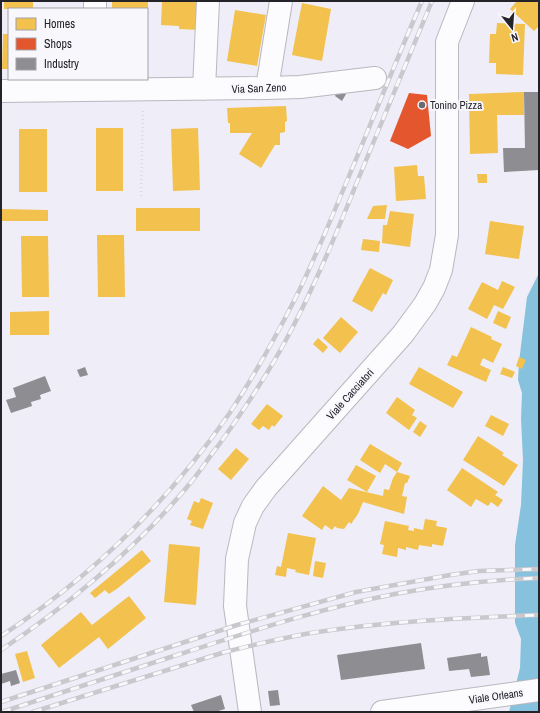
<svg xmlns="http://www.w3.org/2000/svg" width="540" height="713" viewBox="0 0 540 713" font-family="'Archivo Narrow',sans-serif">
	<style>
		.water { fill: #86c2dd }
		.homes { fill: #f2c14e }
		.shops { fill: #e4572e }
		.industry { fill: #8d8d92 }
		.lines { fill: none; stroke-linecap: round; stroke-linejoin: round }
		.minor-casing { stroke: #b8b8bf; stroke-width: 24 }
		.path { stroke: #dcdcdf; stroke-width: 2.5; stroke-dasharray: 1 3; stroke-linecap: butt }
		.minor { stroke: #fcfcfe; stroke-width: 22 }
		.rail-casing { stroke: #c9c9cd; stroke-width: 4.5 }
		.rail { stroke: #f8f8fc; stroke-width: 3; stroke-dasharray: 9; stroke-linecap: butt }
		.poi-dot { fill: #6b6a72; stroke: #f8f8fc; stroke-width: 1.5 }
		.labels { text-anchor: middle; stroke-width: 4; stroke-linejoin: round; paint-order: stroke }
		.street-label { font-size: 11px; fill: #24232a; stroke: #f8f8fc }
		.poi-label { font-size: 11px; fill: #24232a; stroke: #f8f8fc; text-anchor: start }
	</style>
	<rect width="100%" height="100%" fill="#eeedf8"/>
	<path class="water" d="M 539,273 L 539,712 L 509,712 L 520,668 L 521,639 L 515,623 L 515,545 L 521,505 L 523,460 L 521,419 L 522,393 L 518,380 L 519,362 L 527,297 Z"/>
	<path class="homes" d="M 4,1 L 33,1 L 33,9 L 4,9 Z
		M 112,1 L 148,1 L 148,9 L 112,9 Z
		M 162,1 L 204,1 L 200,30 L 179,29 L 179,26 L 161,25 Z
		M 517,1 L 539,1 L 539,26 L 534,31 L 510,9 Z
		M 302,3 L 331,9 L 322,61 L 292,55 Z
		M 235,10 L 266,15 L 257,66 L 227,61 Z
		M 497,23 L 525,24 L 523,75 L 496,74 L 496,63 L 489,63 L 490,34 L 496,34 Z
		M 3,34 L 9,34 L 9,69 L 2,69 Z
		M 524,92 L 524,115 L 497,115 L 498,153 L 470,154 L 469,94 Z
		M 286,106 L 287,121 L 285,122 L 285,132 L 280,133 L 280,145 L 275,145 L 261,168 L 239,154 L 252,133 L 230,133 L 230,123 L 228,123 L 227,108 Z
		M 96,128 L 123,128 L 123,191 L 96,191 Z
		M 198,128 L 200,190 L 173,191 L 171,129 Z
		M 19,129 L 47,129 L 47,192 L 19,192 Z
		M 417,165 L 418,176 L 424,176 L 426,199 L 396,201 L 394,167 Z
		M 477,174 L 487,174 L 487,183 L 478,183 Z
		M 387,205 L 385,219 L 367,219 L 373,206 Z
		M 136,208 L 200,208 L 200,231 L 136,231 Z
		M 1,209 L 48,210 L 48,221 L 1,221 Z
		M 390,211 L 414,214 L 410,247 L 382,243 L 383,225 L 387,225 Z
		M 490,221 L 524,226 L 519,259 L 485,254 Z
		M 97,235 L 124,235 L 125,297 L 98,297 Z
		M 21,236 L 48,236 L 49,297 L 22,297 Z
		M 363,239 L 380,241 L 379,252 L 361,250 Z
		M 370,268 L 393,280 L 386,295 L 383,293 L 372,312 L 352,301 Z
		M 502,281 L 515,287 L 503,309 L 494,305 L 487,319 L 468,309 L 482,282 L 498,290 Z
		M 49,311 L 49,335 L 10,335 L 10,312 Z
		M 498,311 L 511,317 L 506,329 L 493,323 Z
		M 341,317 L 358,332 L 340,353 L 323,338 Z
		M 471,327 L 492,337 L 491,339 L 502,344 L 493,363 L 483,358 L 480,365 L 491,370 L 486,382 L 447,365 L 452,355 L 457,357 Z
		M 318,338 L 328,347 L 323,353 L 313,344 Z
		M 519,357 L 526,360 L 522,369 L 516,366 Z
		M 419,367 L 463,392 L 453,408 L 409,384 Z
		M 503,367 L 515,372 L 512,378 L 500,374 Z
		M 397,397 L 415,410 L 412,415 L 417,418 L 409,430 L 386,413 Z
		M 267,404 L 283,416 L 274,427 L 272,425 L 269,430 L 263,426 L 259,430 L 251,424 Z
		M 491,415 L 509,424 L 503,436 L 485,426 Z
		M 420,421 L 427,426 L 420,437 L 413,432 Z
		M 478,436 L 504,453 L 502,455 L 518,465 L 504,486 L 463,460 Z
		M 370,444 L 402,463 L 397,472 L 385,464 L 380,473 L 360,460 Z
		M 236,448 L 249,459 L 231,480 L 218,469 Z
		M 356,465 L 376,476 L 367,492 L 347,480 Z
		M 462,468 L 498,492 L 495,495 L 503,500 L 498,507 L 491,502 L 488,506 L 476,499 L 471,507 L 447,490 Z
		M 397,472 L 410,476 L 407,483 L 405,483 L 402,496 L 407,497 L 404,514 L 363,502 L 358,514 L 351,524 L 349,522 L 344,529 L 337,528 L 335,526 L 332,530 L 325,525 L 322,530 L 302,516 L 323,486 L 341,500 L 349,488 L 383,496 L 384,489 L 389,490 L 393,478 Z
		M 201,498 L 213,503 L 203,529 L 190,525 L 192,521 L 187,519 L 194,501 L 199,503 Z
		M 425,519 L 437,521 L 436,526 L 447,528 L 443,546 L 432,544 L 432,547 L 419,545 L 418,550 L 406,547 L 406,550 L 398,548 L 397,557 L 382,554 L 384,545 L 380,544 L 385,521 L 409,526 L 408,530 L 414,531 L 414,528 L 423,530 Z
		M 288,533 L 316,538 L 309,575 L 295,572 L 296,570 L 287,568 L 286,577 L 275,575 L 277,566 L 281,567 Z
		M 169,544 L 200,547 L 196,605 L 164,602 Z
		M 142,550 L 151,561 L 118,588 L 109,594 L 105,590 L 95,598 L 90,593 Z
		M 315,561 L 326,563 L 323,578 L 313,576 Z
		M 129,596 L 146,618 L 108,649 L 99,637 L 59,668 L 41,645 L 81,612 L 92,625 Z
		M 27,651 L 35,678 L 23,682 L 15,654 Z"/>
	<path class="shops" d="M 409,93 L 427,95 L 431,136 L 408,149 L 390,141 Z"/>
	<path class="industry" d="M 338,90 L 346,94 L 342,101 L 335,96 Z
		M 524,92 L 539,92 L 539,170 L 504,172 L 503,148 L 525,148 Z
		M 85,367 L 88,375 L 80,377 L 77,370 Z
		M 45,376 L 51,391 L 40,395 L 41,399 L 31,402 L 32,406 L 11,413 L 6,400 L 16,397 L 13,388 Z
		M 421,643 L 425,669 L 341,680 L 337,655 Z
		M 481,653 L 481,657 L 487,656 L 490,675 L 471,677 L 469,669 L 449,671 L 447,658 Z
		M 16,670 L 20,683 L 11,686 L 10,681 L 1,684 L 1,674 Z
		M 278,690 L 280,705 L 270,706 L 268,691 Z
		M 221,695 L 225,709 L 215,712 L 194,712 L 191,705 Z"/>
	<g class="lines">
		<defs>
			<path id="minor" d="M 95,9 L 95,1
				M 267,88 L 281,1
				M 204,89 L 208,1
				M 1,91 L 267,88 L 300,87 L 375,78
				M 250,712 L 235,606 L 237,559 L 245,523 L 253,506 L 266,488 L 403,334 L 425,304 L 434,288 L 441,270 L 447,235 L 447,42 L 463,1
				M 382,712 L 539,690"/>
		</defs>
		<use href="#minor" class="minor-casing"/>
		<path class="path" d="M 141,196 L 143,108"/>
		<use href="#minor" class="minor"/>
		<defs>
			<path id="rail" d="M 1,636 C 90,578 168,502 229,414 C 253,378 275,338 295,299 C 313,263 328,226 344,188 C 370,126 395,63 422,1
				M 1,650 C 71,603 139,546 192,481 C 201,470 209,457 218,446 C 243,411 267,376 287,338 C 314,288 336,235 357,182 C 382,121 407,61 432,1
				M 1,702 L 237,625 L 356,592 L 450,575 L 479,571 L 539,569
				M 2,712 C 61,693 119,674 177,655 C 249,632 321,608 395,594 C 443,585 491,580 539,578
				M 33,712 L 225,652 C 253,645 282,638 311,633 C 386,621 463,618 539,615"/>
		</defs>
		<use href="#rail" class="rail-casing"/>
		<use href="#rail" class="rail"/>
	</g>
	<circle class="poi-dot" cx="422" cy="105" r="4"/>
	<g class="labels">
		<g class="street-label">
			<text transform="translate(259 88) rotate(-2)" y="4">Via San Zeno</text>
			<text transform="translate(350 394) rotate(-48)" y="4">Viale Cacciatori</text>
			<text transform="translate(496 696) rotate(-8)" y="4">Viale Orleans</text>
		</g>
		<g class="poi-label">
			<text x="430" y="109">Tonino Pizza</text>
		</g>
	</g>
	<rect width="540" height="713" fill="none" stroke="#24232a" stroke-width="4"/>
	<rect x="8" y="8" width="140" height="72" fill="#f8f8fc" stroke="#a3a3a8"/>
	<rect x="16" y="18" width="20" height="12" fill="#f2c14e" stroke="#a3a3a8"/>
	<text x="44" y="28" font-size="12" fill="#24232a">Homes</text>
	<rect x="16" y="38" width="20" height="12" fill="#e4572e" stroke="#a3a3a8"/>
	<text x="44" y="48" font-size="12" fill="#24232a">Shops</text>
	<rect x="16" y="58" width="20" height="12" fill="#8d8d92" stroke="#a3a3a8"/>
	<text x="44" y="68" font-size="12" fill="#24232a">Industry</text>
	<g transform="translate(512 28) rotate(163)" stroke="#f8f8fc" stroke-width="3" paint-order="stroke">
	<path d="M0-3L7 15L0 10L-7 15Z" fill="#24232a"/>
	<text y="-6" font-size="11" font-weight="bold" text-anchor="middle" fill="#24232a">N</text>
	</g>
</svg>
